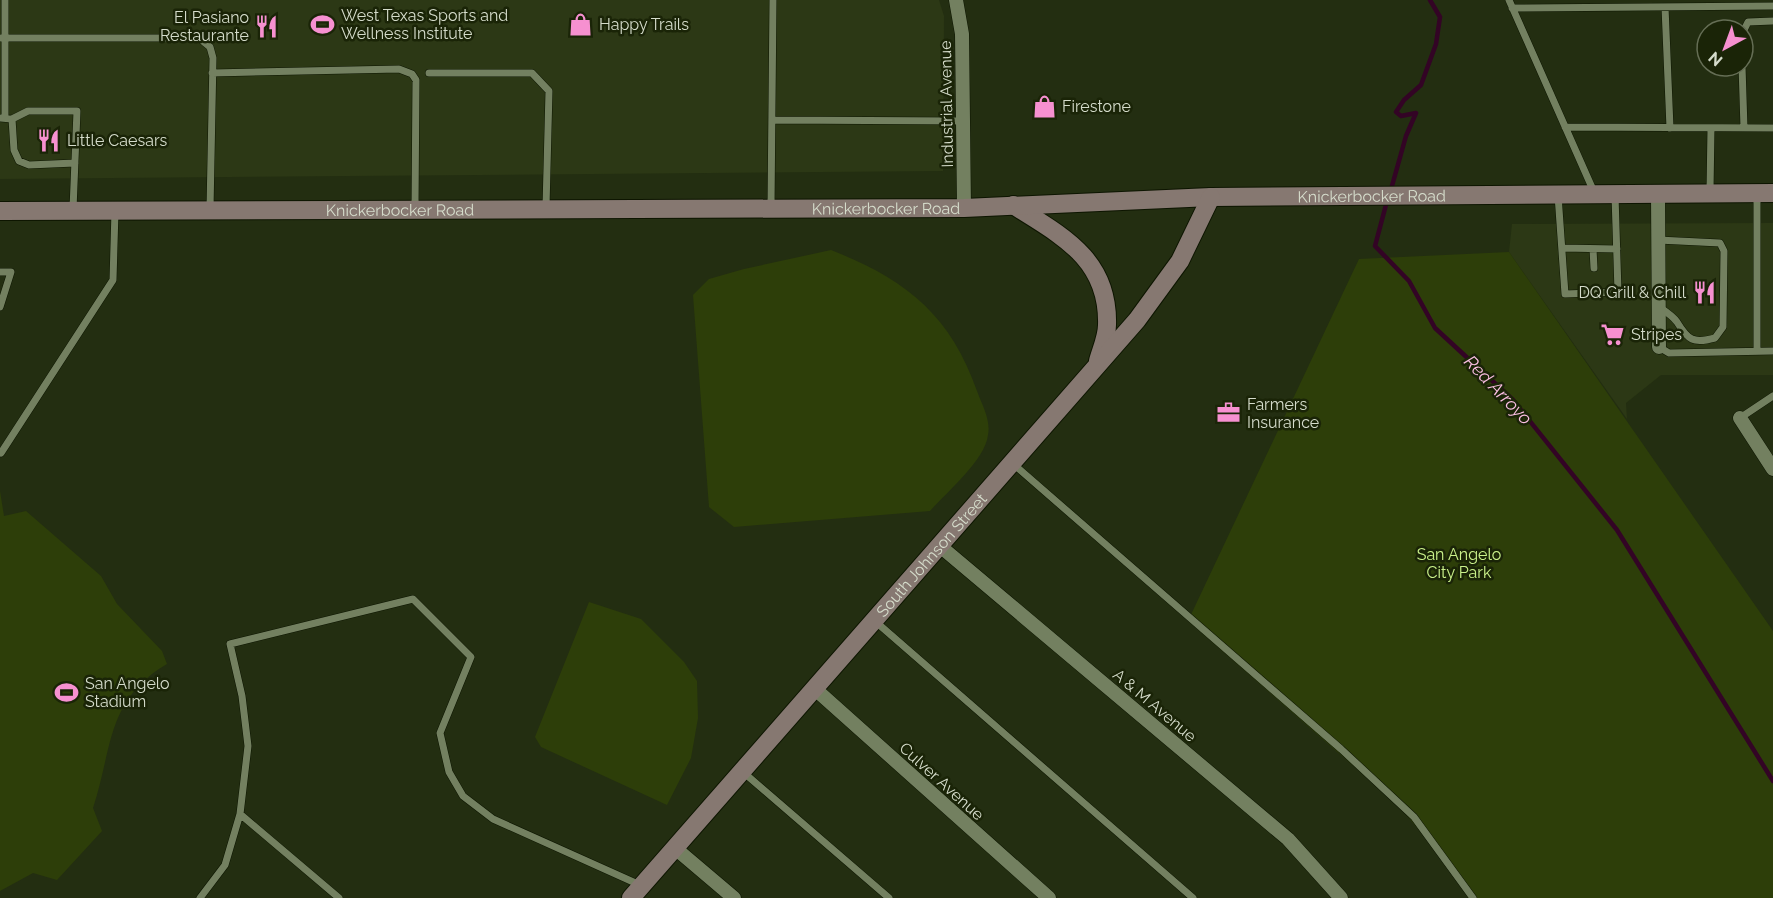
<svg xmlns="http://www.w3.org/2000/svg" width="1773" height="898" viewBox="0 0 1773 898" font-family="Raleway,sans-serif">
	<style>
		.built { fill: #2c3815 }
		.green { fill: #2d3e09 }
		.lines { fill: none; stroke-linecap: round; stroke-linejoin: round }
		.stream { stroke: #330425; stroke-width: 4.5 }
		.service-casing { stroke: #0d1500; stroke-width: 8 }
		.minor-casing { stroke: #0d1500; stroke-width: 15 }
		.secondary-casing { stroke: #0d1500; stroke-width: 20 }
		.service { stroke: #738060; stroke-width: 7 }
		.minor { stroke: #738060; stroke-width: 14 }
		.secondary { stroke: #867871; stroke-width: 18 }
		.labels { text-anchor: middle; stroke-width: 5; stroke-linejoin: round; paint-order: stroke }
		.poi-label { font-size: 16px; fill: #d5dccb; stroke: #1a2407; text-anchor: start }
		.street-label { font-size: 16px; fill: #d5dccb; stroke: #1a2407 }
		.park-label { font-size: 16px; fill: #cbf28b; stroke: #1a2407 }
		.water-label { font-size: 18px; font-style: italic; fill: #fbbfe3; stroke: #1a2407 }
	</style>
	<rect width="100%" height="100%" fill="#232e11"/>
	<path class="built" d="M 0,0 L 939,0 L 944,16 L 943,171 L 0,179 Z
		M 1773,223 L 1773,375 L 1661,375 L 1626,403 L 1627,419 L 1509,252 L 1512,224 Z"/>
	<path class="green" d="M 831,250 C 905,279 950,314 977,391 C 982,405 991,420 988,435 C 985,460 947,492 930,511 L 734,527 L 709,507 L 693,295 L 709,279 L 744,269 Z
		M 1509,252 L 1773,631 L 1773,898 L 1468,898 L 1450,868 L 1399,806 L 1188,621 L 1359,259 Z
		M 0,491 L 4,516 L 26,511 L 101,576 L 117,604 L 162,651 L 167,664 C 106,700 113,747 93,808 L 102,831 L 57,880 L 33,873 L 0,891 Z
		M 589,602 L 641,619 L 684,662 L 697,681 L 698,718 L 691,758 L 667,805 L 541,747 L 535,737 Z"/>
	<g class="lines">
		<path class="stream" d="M 1390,193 L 1406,136 L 1416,113 L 1401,116 L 1396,112 L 1404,100 L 1421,85 L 1436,44 L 1440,17 L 1430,0
			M 1387,201 L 1375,246 L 1409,281 L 1435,328 L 1513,400 L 1617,530 L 1773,781"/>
		<defs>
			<path id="service" d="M 1509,0 L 1594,192
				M 1665,7 L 1670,128
				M 1512,8 L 1773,6
				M 1743,32 L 1748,22 L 1773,21
				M 0,38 L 199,38 L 210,47 L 213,58 L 210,209
				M 1742,66 L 1744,128
				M 212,73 L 399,69 L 412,74 L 416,80 L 415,207
				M 429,73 L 532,73 L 549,91 L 546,207
				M 0,118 L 12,119 L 28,111 L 77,111 L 73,209
				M 5,118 L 5,0
				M 12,119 L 14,150 L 19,161 L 29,165 L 75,163
				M 772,120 L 963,121
				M 1565,127 L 1773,128
				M 1710,191 L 1711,128
				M 1558,195 L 1565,294 L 1618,292 L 1615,195
				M 771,207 L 773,0
				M 1658,240 L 1720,243 L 1724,251 L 1723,327 L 1715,338 C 1693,344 1688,340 1677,322 C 1673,316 1665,311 1659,307
				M 1562,248 L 1617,249
				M 1593,249 L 1594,268
				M 0,272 L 11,272 L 0,307
				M 1659,347 L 1669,353 L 1773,351
				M 1757,351 L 1757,195
				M 1740,418 L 1773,396
				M 1,453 L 113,280 L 115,211
				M 1012,463 L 1341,749 L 1414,817 L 1473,898
				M 876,622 L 1193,898
				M 743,772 L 889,898
				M 200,898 L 225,865 L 240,814
				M 339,898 L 240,814 L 248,746 L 242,696 L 230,644 L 413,599 L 471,657 L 440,733 L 449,772 L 463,796 L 493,819 L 640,885"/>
			<path id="minor" d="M 956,0 L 962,34 L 964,208
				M 1658,194 L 1659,347
				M 1740,418 L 1773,469
				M 940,546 L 1288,839 L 1341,898
				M 814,688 L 1049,898
				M 675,848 L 734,898"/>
			<g id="secondary">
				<path d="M 1013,205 C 1062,236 1109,259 1107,325 C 1107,337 1101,350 1098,361"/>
				<path id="s1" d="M 0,211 L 964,208 L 1211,197 L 1773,193"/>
				<path id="s2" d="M 631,898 L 1137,320 L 1180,261 L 1211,197"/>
			</g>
		</defs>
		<use href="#service" class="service-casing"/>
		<use href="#minor" class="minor-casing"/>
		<use href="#secondary" class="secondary-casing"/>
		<use href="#service" class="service"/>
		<use href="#minor" class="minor"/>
		<use href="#secondary" class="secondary"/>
	</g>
	<defs>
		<symbol id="stadium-bare" viewBox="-9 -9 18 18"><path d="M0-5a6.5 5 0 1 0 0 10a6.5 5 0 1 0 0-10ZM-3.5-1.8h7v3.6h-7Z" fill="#f690d0" stroke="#1a2407" stroke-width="2.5" paint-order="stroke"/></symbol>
		<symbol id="shop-bare" viewBox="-9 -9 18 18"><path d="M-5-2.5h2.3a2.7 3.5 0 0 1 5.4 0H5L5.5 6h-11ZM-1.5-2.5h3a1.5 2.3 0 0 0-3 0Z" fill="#f690d0" stroke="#1a2407" stroke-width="2.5" paint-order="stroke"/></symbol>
		<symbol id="restaurant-bare" viewBox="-9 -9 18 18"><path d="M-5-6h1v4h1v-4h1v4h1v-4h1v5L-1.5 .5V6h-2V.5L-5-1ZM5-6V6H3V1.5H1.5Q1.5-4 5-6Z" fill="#f690d0" stroke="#1a2407" stroke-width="2.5" paint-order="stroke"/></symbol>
		<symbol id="supermarket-bare" viewBox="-9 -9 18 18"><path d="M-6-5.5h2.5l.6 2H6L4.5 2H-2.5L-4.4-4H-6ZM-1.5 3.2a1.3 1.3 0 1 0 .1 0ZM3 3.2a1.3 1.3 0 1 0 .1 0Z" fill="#f690d0" stroke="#1a2407" stroke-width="2.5" paint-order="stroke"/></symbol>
		<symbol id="office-bare" viewBox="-9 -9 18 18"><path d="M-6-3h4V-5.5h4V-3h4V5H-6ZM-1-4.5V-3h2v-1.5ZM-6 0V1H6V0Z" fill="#f690d0" stroke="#1a2407" stroke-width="2.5" paint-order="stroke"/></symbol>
	</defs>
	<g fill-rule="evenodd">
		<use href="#stadium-bare" x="306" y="8" width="33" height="33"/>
		<use href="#shop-bare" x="564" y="8" width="33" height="33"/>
		<use href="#restaurant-bare" x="250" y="10" width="33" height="33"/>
		<use href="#shop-bare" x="1028" y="90" width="33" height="33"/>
		<use href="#restaurant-bare" x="32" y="124" width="33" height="33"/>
		<use href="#restaurant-bare" x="1688" y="276" width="33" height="33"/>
		<use href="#supermarket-bare" x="1596" y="318" width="33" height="33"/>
		<use href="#office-bare" x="1212" y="396" width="33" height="33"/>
		<use href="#stadium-bare" x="50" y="676" width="33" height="33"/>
	</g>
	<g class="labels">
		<g class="poi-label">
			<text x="341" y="21">West Texas Sports and<tspan x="341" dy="18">Wellness Institute</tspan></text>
			<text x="249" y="23" text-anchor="end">El Pasiano<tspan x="249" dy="18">Restaurante</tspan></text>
			<text x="599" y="30">Happy Trails</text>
			<text x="1062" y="112">Firestone</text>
			<text x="67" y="146">Little Caesars</text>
			<text x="1686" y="298" text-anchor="end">DQ Grill &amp; Chill</text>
			<text x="1631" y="340">Stripes</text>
			<text x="1247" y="410">Farmers<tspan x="1247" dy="18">Insurance</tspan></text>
			<text x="85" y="689">San Angelo<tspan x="85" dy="18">Stadium</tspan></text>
		</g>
		<g class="street-label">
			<text transform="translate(946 104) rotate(-91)" y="6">Industrial Avenue</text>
			<text dy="6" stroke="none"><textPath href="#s1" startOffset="1372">Knickerbocker Road</textPath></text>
			<text dy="6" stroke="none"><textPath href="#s1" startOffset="886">Knickerbocker Road</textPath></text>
			<text dy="6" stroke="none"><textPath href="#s1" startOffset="400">Knickerbocker Road</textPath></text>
			<text dy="6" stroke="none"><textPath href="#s2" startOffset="456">South Johnson Street</textPath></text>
			<text transform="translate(1155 705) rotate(40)" y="6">A &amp; M Avenue</text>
			<text transform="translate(942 781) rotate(42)" y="6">Culver Avenue</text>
		</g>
		<g class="park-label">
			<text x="1459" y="560">San Angelo<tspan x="1459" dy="18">City Park</tspan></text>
		</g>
		<g class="water-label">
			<text transform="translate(1498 390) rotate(46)" y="6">Red Arroyo</text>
		</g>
	</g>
	<g transform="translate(1725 48) rotate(221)"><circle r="28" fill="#1a2407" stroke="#656e55" stroke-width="1.5"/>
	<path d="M0-4.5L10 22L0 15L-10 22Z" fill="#f690d0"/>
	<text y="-9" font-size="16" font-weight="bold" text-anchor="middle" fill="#d5dccb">N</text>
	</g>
</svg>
